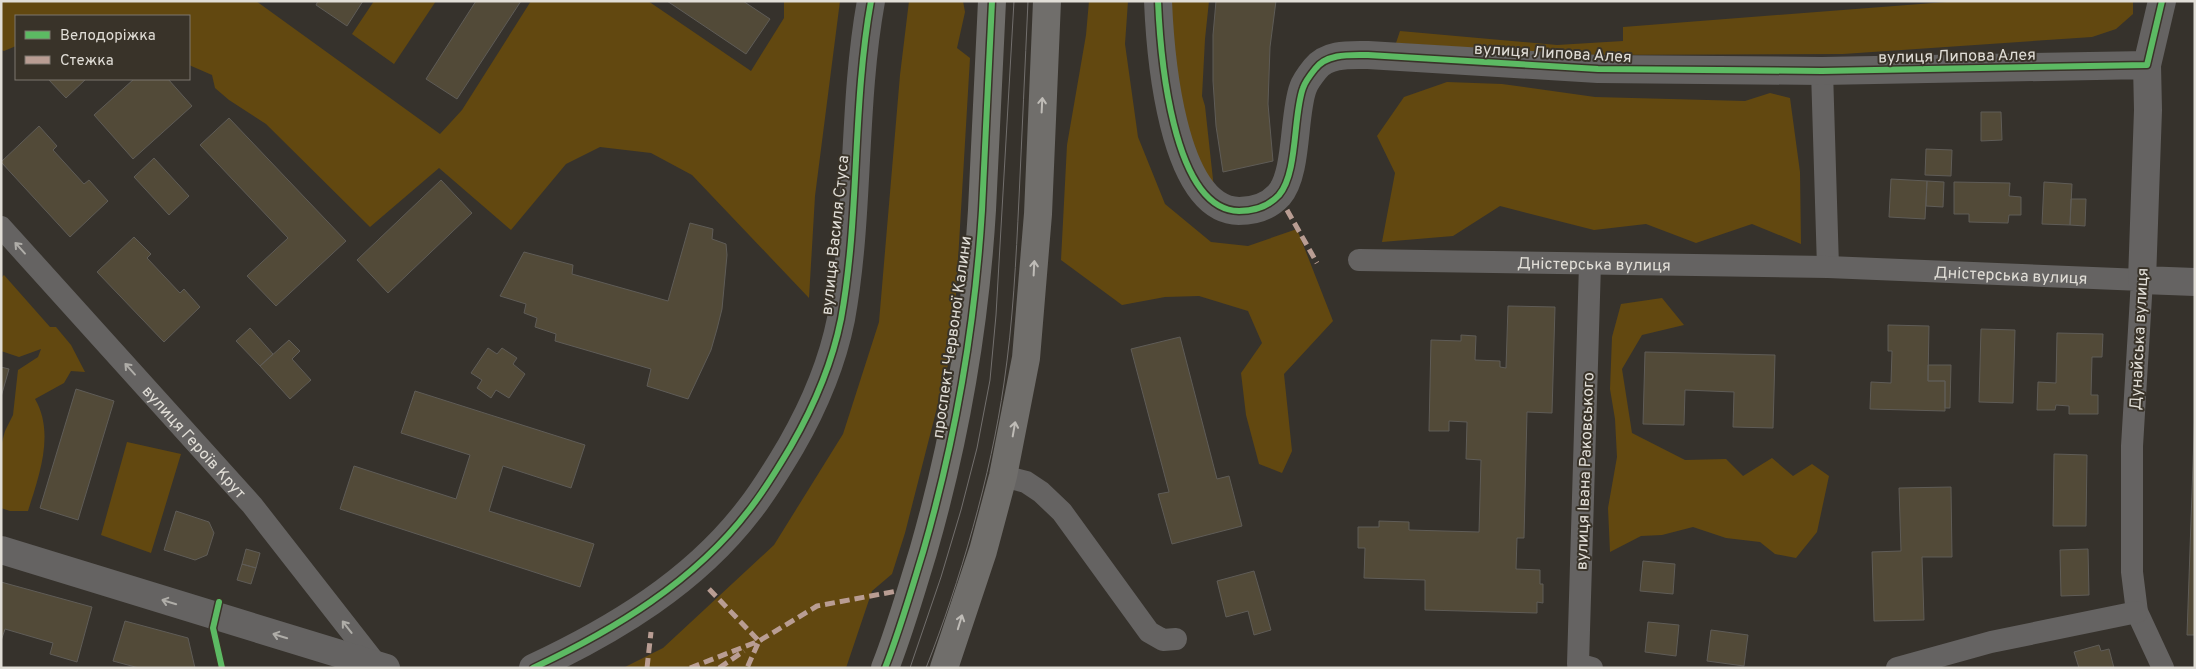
<svg xmlns="http://www.w3.org/2000/svg" width="2196" height="669" viewBox="0 0 2196 669" font-family="Overpass,sans-serif">
	<style>
		.green { fill: #624810 }
		.building { fill: #524a38; stroke: #5f5c57 }
		.lines { fill: none; stroke-linecap: round; stroke-linejoin: round }
		.minor { stroke: #656362; stroke-width: 22 }
		.tertiary { stroke: #656362; stroke-width: 28 }
		.secondary { stroke: #706e6b; stroke-width: 28 }
		.tram { stroke: #726f6d; stroke-width: 1 }
		.quiet { stroke: #b99d93; stroke-width: 5; stroke-dasharray: 10 5; stroke-linecap: butt }
		.cycleway-casing { stroke: #393329; stroke-width: 9 }
		.cycleway { stroke: #5cba63; stroke-width: 6 }
		.oneway { stroke: #bfbcb7 }
		.oneway2 { stroke: #afada8 }
		.labels { text-anchor: middle; stroke-width: 4; stroke-linejoin: round; paint-order: stroke }
		.street-label { font-size: 16px; fill: #e1ded7; stroke: #393329 }
	</style>
	<rect width="100%" height="100%" fill="#36322c"/>
	<path class="green" d="M 1,1 L 256,1 L 440,134 L 462,110 L 531,1 L 648,1 L 751,71 L 784,18 L 784,1 L 840,1 L 815,196 L 809,298 L 692,175 L 651,153 L 600,147 L 566,164 L 511,230 L 439,168 L 370,227 L 266,124 L 229,100 L 215,88 L 212,75 L 189,65 L 189,16 L 16,16 L 16,46 L 4,51 L 1,50 Z
		M 374,1 L 436,1 L 394,64 L 352,34 Z
		M 909,1 L 963,1 L 965,12 L 957,48 L 970,58 L 953,345 L 905,533 L 892,574 L 872,591 L 846,668 L 623,668 L 663,648 L 774,545 L 843,434 L 879,322 L 900,75 Z
		M 1089,1 L 1128,1 L 1125,44 L 1138,137 L 1165,204 L 1211,242 L 1248,246 L 1297,229 L 1333,321 L 1284,374 L 1292,451 L 1282,473 L 1259,464 L 1246,415 L 1241,373 L 1262,343 L 1248,311 L 1199,296 L 1165,297 L 1122,305 L 1061,260 L 1067,145 L 1086,35 Z
		M 1164,1 L 1209,1 L 1205,39 L 1202,96 L 1205,106 L 1215,198 L 1189,159 Z
		M 1959,1 L 2133,1 L 2133,14 L 2116,29 L 2092,37 L 1843,54 L 1579,55 L 1396,43 L 1400,31 L 1557,45 L 1623,41 L 1623,27 Z
		M 1447,82 L 1502,84 L 1595,97 L 1745,101 L 1770,93 L 1790,98 L 1800,172 L 1801,244 L 1752,224 L 1696,243 L 1646,224 L 1594,230 L 1500,206 L 1453,236 L 1382,242 L 1395,173 L 1377,136 L 1404,97 Z
		M 4,275 L 50,327 L 56,327 L 71,345 L 85,372 L 71,371 L 64,383 L 35,399 C 55,433 39,476 28,511 L 10,511 L 1,508 L 1,446 L 5,431 L 13,415 L 18,370 L 38,357 L 41,349 L 19,357 L 1,351 L 1,278 Z
		M 1662,298 L 1684,325 L 1642,335 L 1622,369 L 1632,433 L 1685,460 L 1726,459 L 1743,476 L 1772,458 L 1793,476 L 1812,464 L 1829,476 L 1817,532 L 1796,558 L 1775,554 L 1760,542 L 1726,538 L 1693,527 L 1662,535 L 1641,536 L 1610,552 L 1608,508 L 1617,457 L 1615,419 L 1610,389 L 1612,337 L 1621,304 Z
		M 127,442 L 181,454 L 151,553 L 101,535 Z"/>
	<path class="building" d="M 318,1 L 363,1 L 347,26 L 316,5 Z
		M 476,1 L 521,1 L 457,99 L 426,79 Z
		M 667,1 L 743,1 L 770,19 L 746,54 Z
		M 1216,1 L 1276,1 L 1270,47 L 1268,104 L 1273,161 L 1223,172 L 1216,126 L 1213,81 L 1213,35 Z
		M 48,79 L 86,79 L 66,98 Z
		M 134,79 L 168,79 L 192,106 L 133,159 L 94,115 Z
		M 1981,112 L 2001,112 L 2002,140 L 1981,141 Z
		M 229,118 L 346,241 L 276,306 L 247,276 L 288,238 L 200,145 Z
		M 39,126 L 57,146 L 53,150 L 84,184 L 89,180 L 108,201 L 70,237 L 1,162 Z
		M 1926,149 L 1952,150 L 1951,176 L 1925,175 Z
		M 154,158 L 189,196 L 169,215 L 134,177 Z
		M 1891,179 L 1927,181 L 1925,219 L 1889,217 Z
		M 441,180 L 472,213 L 388,293 L 357,260 Z
		M 1927,181 L 1944,182 L 1943,207 L 1926,206 Z
		M 1954,182 L 2010,183 L 2009,196 L 2021,197 L 2021,215 L 2009,215 L 2008,223 L 1969,222 L 1969,214 L 1954,214 Z
		M 2044,182 L 2072,184 L 2070,225 L 2042,224 Z
		M 2071,199 L 2086,199 L 2085,226 L 2070,225 Z
		M 690,223 L 713,229 L 712,239 L 726,244 L 727,255 L 722,309 L 717,329 L 711,350 L 688,399 L 647,386 L 651,369 L 555,341 L 556,334 L 535,327 L 537,318 L 524,313 L 526,304 L 500,296 L 524,252 L 573,265 L 572,274 L 668,301 Z
		M 134,237 L 151,254 L 147,258 L 180,293 L 184,289 L 200,307 L 164,342 L 97,272 Z
		M 1508,306 L 1555,307 L 1552,413 L 1527,412 L 1524,538 L 1517,538 L 1516,569 L 1540,570 L 1540,584 L 1543,584 L 1543,603 L 1537,602 L 1537,613 L 1425,610 L 1425,580 L 1364,578 L 1365,548 L 1358,548 L 1358,527 L 1379,527 L 1379,521 L 1409,522 L 1409,530 L 1479,532 L 1481,460 L 1466,459 L 1467,422 L 1449,421 L 1449,431 L 1429,431 L 1431,340 L 1461,341 L 1461,335 L 1476,336 L 1475,360 L 1500,361 L 1500,367 L 1506,368 Z
		M 1888,325 L 1929,326 L 1928,381 L 1945,381 L 1945,411 L 1870,409 L 1871,382 L 1891,383 L 1892,351 L 1888,351 Z
		M 250,328 L 273,354 L 260,366 L 236,341 Z
		M 1981,329 L 2015,330 L 2013,403 L 1979,402 Z
		M 2057,333 L 2103,334 L 2102,357 L 2092,357 L 2091,395 L 2098,395 L 2098,414 L 2069,414 L 2069,406 L 2056,405 L 2055,410 L 2037,410 L 2038,382 L 2056,383 Z
		M 1180,337 L 1217,479 L 1229,476 L 1242,526 L 1172,544 L 1158,494 L 1169,492 L 1131,349 Z
		M 289,340 L 300,351 L 292,359 L 311,380 L 290,399 L 260,366 Z
		M 488,348 L 497,354 L 502,348 L 517,358 L 513,364 L 525,374 L 509,398 L 496,390 L 491,398 L 477,388 L 482,380 L 471,373 Z
		M 1645,352 L 1775,355 L 1773,428 L 1733,427 L 1734,392 L 1685,390 L 1684,425 L 1643,424 Z
		M 1928,365 L 1951,365 L 1950,408 L 1945,408 L 1945,381 L 1928,381 Z
		M 1,367 L 9,369 L 1,397 Z
		M 76,389 L 114,401 L 78,520 L 40,508 Z
		M 415,391 L 585,445 L 571,488 L 503,466 L 489,511 L 594,544 L 580,587 L 340,509 L 354,466 L 456,499 L 470,455 L 401,433 Z
		M 2195,407 L 2195,635 L 2187,635 Z
		M 2054,454 L 2087,455 L 2086,526 L 2053,526 Z
		M 1951,487 L 1952,557 L 1922,557 L 1924,620 L 1874,621 L 1872,552 L 1901,551 L 1899,488 Z
		M 176,511 L 209,522 L 214,533 L 207,555 L 195,560 L 164,550 Z
		M 246,549 L 260,553 L 256,568 L 242,564 Z
		M 2088,549 L 2089,595 L 2061,596 L 2060,550 Z
		M 1643,561 L 1675,564 L 1673,594 L 1640,591 Z
		M 242,564 L 256,568 L 251,584 L 237,580 Z
		M 1254,571 L 1271,630 L 1254,635 L 1248,611 L 1226,617 L 1217,581 Z
		M 1,582 L 92,607 L 77,662 L 50,654 L 53,643 L 5,629 L 1,641 Z
		M 125,621 L 188,638 L 195,668 L 139,668 L 113,661 Z
		M 1648,622 L 1679,625 L 1676,656 L 1645,652 Z
		M 1711,630 L 1748,635 L 1744,666 L 1707,661 Z
		M 2099,645 L 2101,651 L 2109,649 L 2114,668 L 2079,668 L 2074,652 Z"/>
	<g class="lines">
		<g class="minor">
			<path d="M 1822,71 L 1828,267"/>
			<path id="s1" d="M 1,227 L 252,505 L 377,665"/>
			<path id="s2" d="M 1359,260 L 1828,267 L 2142,280 L 2132,446 L 2132,572 L 2137,612 L 2163,668"/>
			<path d="M 1590,264 L 1578,664 L 1592,668"/>
			<path d="M 1003,476 L 1026,482 L 1041,492 L 1062,512 L 1149,632 L 1163,640 L 1176,639"/>
			<path d="M 1897,668 L 1991,642 L 2137,612"/>
		</g>
		<path class="tertiary" d="M 1158,1 C 1160,49 1171,210 1239,211 C 1255,211 1268,207 1279,195 C 1298,173 1293,115 1303,88 C 1305,82 1311,74 1315,69 C 1327,53 1351,55 1368,55 L 1598,69 L 1822,71 L 2147,65 L 2162,1
			M 2147,65 L 2148,110 L 2142,280 L 2195,282
			M 1,550 L 386,668
			M 533,668 C 614,630 694,582 749,510 C 765,490 778,468 791,446 C 814,406 832,364 841,319 C 860,214 852,106 871,1"/>
		<path class="secondary" d="M 885,668 C 900,630 911,591 923,552 C 955,441 975,326 982,210 C 986,140 988,71 992,1
			M 944,668 L 983,551 L 1003,476 L 1026,358 L 1038,214 L 1047,1"/>
		<path class="tram" d="M 910,668 L 941,577 L 961,510 L 977,448 L 990,380 L 996,315 L 1014,1
			M 926,668 C 960,582 991,475 1004,383 C 1013,322 1016,260 1019,198 C 1022,133 1025,67 1028,1"/>
		<path class="quiet" d="M 1287,210 L 1317,263
			M 709,589 L 759,641 L 747,668
			M 647,668 L 651,632
			M 690,668 L 759,641 L 817,606 L 897,591
			M 719,668 L 744,651"/>
		<defs>
			<path id="cycleway" d="M 1158,1 C 1160,49 1171,210 1239,211 C 1255,211 1268,207 1279,195 C 1298,173 1293,115 1303,88 C 1305,82 1311,74 1315,69 C 1327,53 1351,55 1368,55 L 1598,69 L 1822,71 L 2147,65 L 2162,1
				M 219,602 L 213,628 L 222,668
				M 533,668 C 614,630 694,582 749,510 C 765,490 778,468 791,446 C 814,406 832,364 841,319 C 860,214 852,106 871,1
				M 885,668 C 900,630 911,591 923,552 C 955,441 975,326 982,210 C 986,140 988,71 992,1"/>
		</defs>
		<use href="#cycleway" class="cycleway-casing"/>
		<use href="#cycleway" class="cycleway"/>
	</g>
	<defs><path id="oneway-shaft" d="M-6 0H5M1.5-3L5.5 0L1.5 3" fill="none" stroke-width="1.6" stroke-linecap="round" stroke-linejoin="round" transform="scale(1.25)"/></defs>
	<g class="oneway">
		<use href="#oneway-shaft" transform="translate(1042 105) rotate(-87)"/>
		<use href="#oneway-shaft" transform="translate(1034 268) rotate(-87)"/>
		<use href="#oneway-shaft" transform="translate(1014 429) rotate(-80)"/>
		<use href="#oneway-shaft" transform="translate(960 622) rotate(-73)"/>
	</g>
	<g class="oneway2">
		<use href="#oneway-shaft" transform="translate(20 248) rotate(-132)"/>
		<use href="#oneway-shaft" transform="translate(130 369) rotate(-132)"/>
		<use href="#oneway-shaft" transform="translate(169 602) rotate(-163)"/>
		<use href="#oneway-shaft" transform="translate(347 627) rotate(-128)"/>
		<use href="#oneway-shaft" transform="translate(280 636) rotate(-163)"/>
	</g>
	<g class="labels">
		<g class="street-label">
			<text transform="translate(1553 52) rotate(3)" y="6">вулиця Липова Алея</text>
			<text transform="translate(1957 55) rotate(-1)" y="6">вулиця Липова Алея</text>
			<text transform="translate(834 235) rotate(-84)" y="6">вулиця Василя Стуса</text>
			<text dy="6" stroke="none"><textPath href="#s2" startOffset="235">Дністерська вулиця</textPath></text>
			<text dy="6" stroke="none"><textPath href="#s2" startOffset="652">Дністерська вулиця</textPath></text>
			<text transform="translate(951 337) rotate(-82)" y="6">проспект Червоної Калини</text>
			<text transform="translate(2138 339) rotate(-87)" y="6">Дунайська вулиця</text>
			<text dy="6" stroke="none"><textPath href="#s1" startOffset="289">вулиця Героїв Крут</textPath></text>
			<text transform="translate(1584 471) rotate(-88)" y="6">вулиця Івана Раковського</text>
		</g>
	</g>
	<rect width="2196" height="669" fill="none" stroke="#e1ded7" stroke-width="5"/>
	<rect x="15" y="15" width="175" height="65" fill="#393329" stroke="#7c776f"/>
	<rect x="25" y="31" width="25" height="8" fill="#5cba63" stroke="#7c776f"/>
	<text x="60" y="40" font-size="15" fill="#e1ded7">Велодоріжка</text>
	<rect x="25" y="56" width="25" height="8" fill="#b99d93" stroke="#7c776f"/>
	<text x="60" y="65" font-size="15" fill="#e1ded7">Стежка</text>
</svg>
